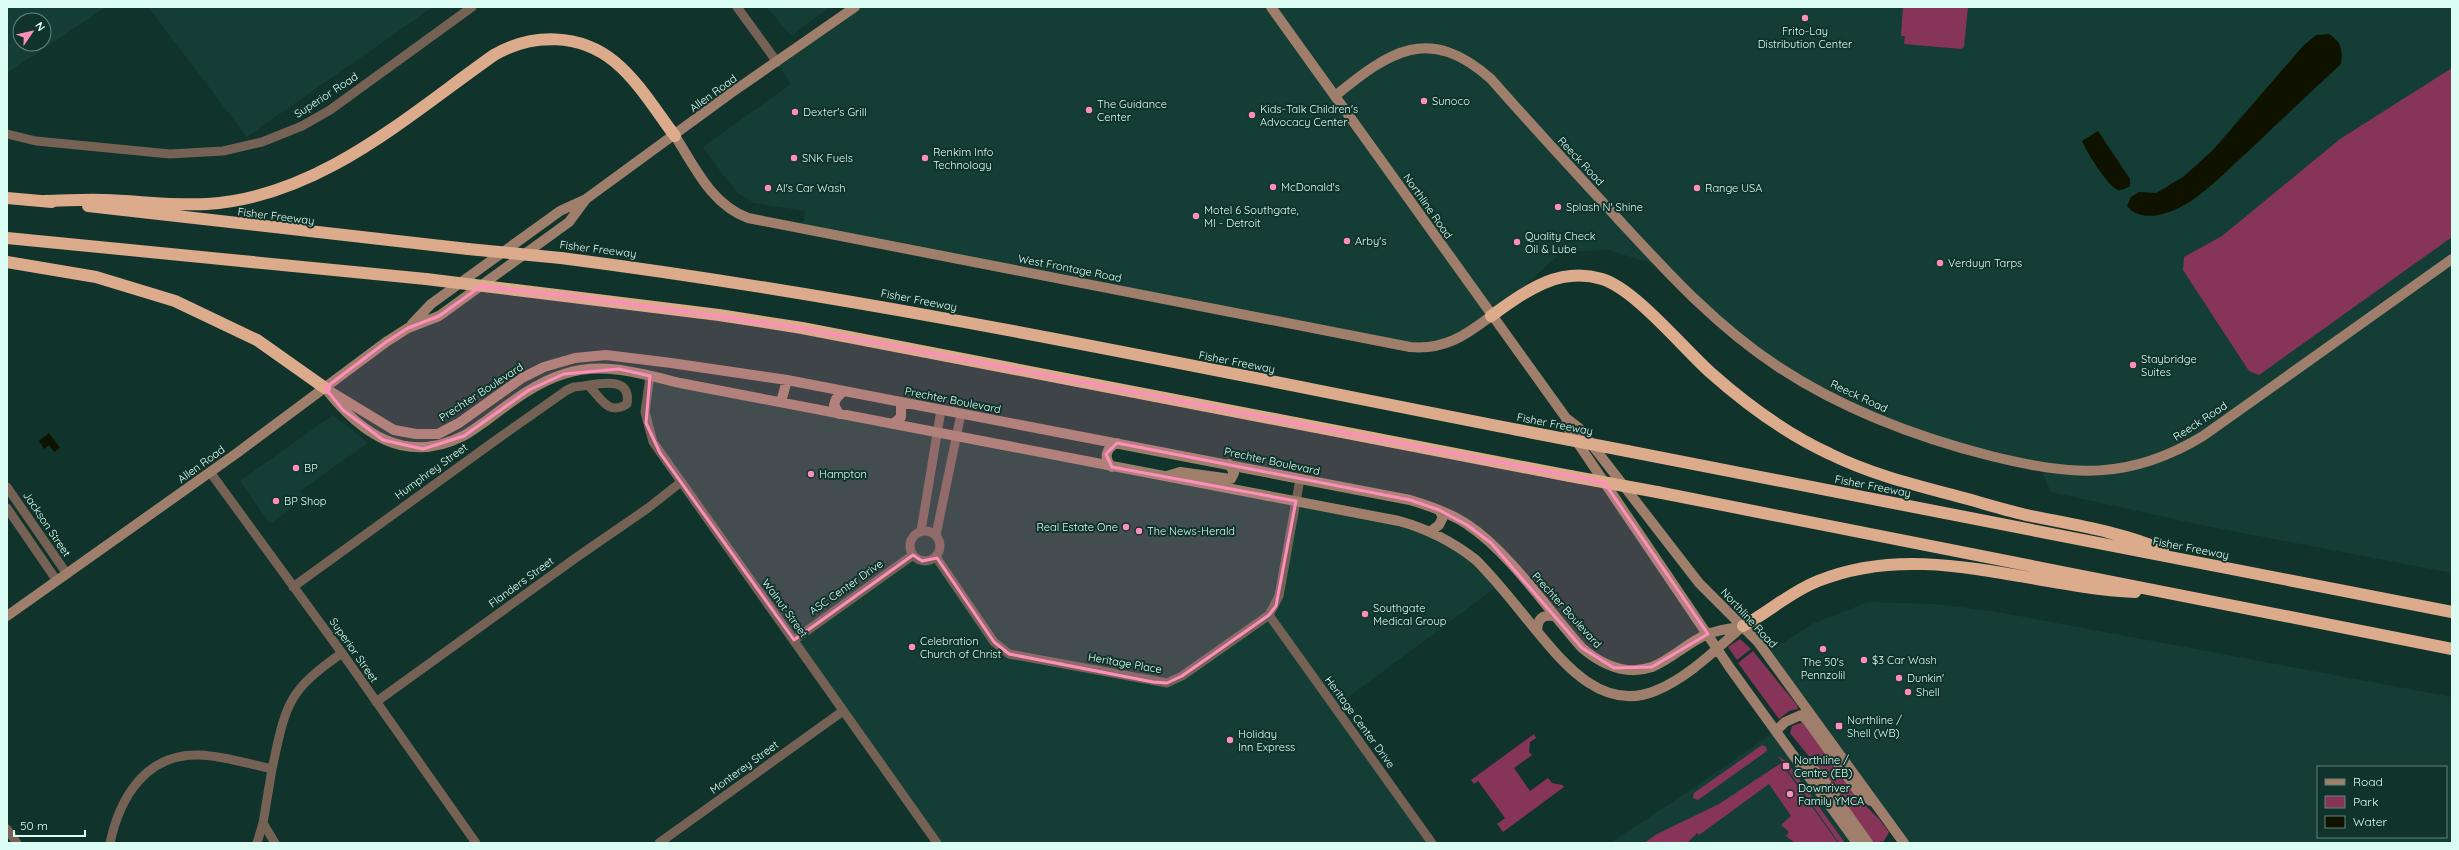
<svg xmlns="http://www.w3.org/2000/svg" width="2459" height="850" viewBox="0 0 2459 850" font-family="Quicksand,sans-serif">
	<style>
		.built { fill: #143e35; fill-rule: evenodd }
		.green { fill: #863458 }
		.water { fill: #101200 }
		.lines { fill: none; stroke-linecap: round; stroke-linejoin: round }
		.street { stroke: #766255; stroke-width: 9 }
		.secondary { stroke: #9f7f6b; stroke-width: 10 }
		.highway { stroke: #dbab8b; stroke-width: 12 }
		.highway-bridge { stroke: #dbab8b; stroke-width: 12 }
		.marked { fill: #fe8ebc; fill-opacity: 0.2; stroke: #fe8ebc; stroke-width: 3; stroke-linejoin: round }
		.poi-dot { fill: #fe8ebc; stroke: #10332b; stroke-width: 1.5 }
		.labels { text-anchor: middle; stroke-width: 4; stroke-linejoin: round; paint-order: stroke }
		.poi-label { font-size: 11px; fill: #dcfdf3; stroke: #10332b; text-anchor: start }
		.street-label { font-size: 11px; fill: #dcfdf3; stroke: #10332b }
	</style>
	<rect width="100%" height="100%" fill="#10332b"/>
	<path class="built" d="M 7,7 L 106,7 L 7,73 ZM 20,20 L 44,20 L 44,44 L 20,44 Z
		M 148,7 L 433,7 L 247,137 Z
		M 767,7 L 830,7 L 791,36 Z
		M 855,7 L 2452,7 L 2452,573 L 2201,525 L 2051,492 L 2040,468 L 1864,414 L 1777,365 L 1663,267 L 1608,250 L 1562,252 L 1491,316 L 1428,348 L 802,229 L 805,211 L 754,203 L 739,194 L 726,179 L 703,147 L 791,84 L 777,62 Z
		M 650,376 L 1386,519 L 1460,548 L 1499,585 L 1335,707 L 1432,843 L 937,843 L 649,434 Z
		M 333,415 L 368,443 L 300,491 L 305,498 L 270,524 L 240,481 Z
		M 1868,602 L 1936,604 L 1992,611 L 2452,697 L 2452,843 L 1904,843 L 1767,653 L 1814,623 ZM 2318,767 L 2446,767 L 2446,837 L 2318,837 Z
		M 1776,731 L 1857,843 L 1610,843 L 1680,797 Z"/>
	<path class="green" d="M 1903,7 L 1968,7 L 1964,47 L 1961,49 L 1904,44 L 1905,36 L 1901,36 Z
		M 2452,68 L 2452,237 L 2259,375 L 2249,371 L 2183,270 L 2184,257 L 2222,236 L 2340,139 Z
		M 1740,639 L 1751,649 L 1737,660 L 1728,647 Z
		M 1753,651 L 1797,705 L 1798,709 L 1789,711 L 1779,719 L 1738,663 Z
		M 1803,722 L 1859,799 L 1879,819 L 1889,832 L 1884,841 L 1874,843 L 1870,840 L 1820,770 L 1790,733 L 1792,726 Z
		M 1534,734 L 1536,738 L 1530,742 L 1529,752 L 1532,755 L 1514,768 L 1530,791 L 1548,778 L 1552,783 L 1562,785 L 1564,787 L 1503,832 L 1497,824 L 1505,818 L 1478,781 L 1474,784 L 1471,780 Z
		M 1762,745 L 1766,747 L 1767,751 L 1698,800 L 1693,798 L 1694,793 Z
		M 1778,756 L 1787,762 L 1845,843 L 1839,843 Z
		M 1781,763 L 1838,843 L 1795,843 L 1786,836 L 1789,832 L 1781,825 L 1791,816 L 1769,784 L 1699,835 L 1697,833 L 1687,843 L 1644,843 L 1657,834 L 1719,804 Z"/>
	<path class="water" d="M 2329,34 C 2341,42 2343,49 2341,64 C 2312,91 2283,118 2255,145 C 2236,162 2218,181 2198,196 C 2180,210 2144,227 2127,206 L 2131,197 L 2139,192 L 2156,193 L 2183,177 L 2213,150 L 2303,46 L 2316,35 Z
		M 2098,131 L 2130,179 L 2130,186 C 2126,188 2122,191 2118,190 C 2108,187 2086,151 2082,141 Z
		M 49,433 L 60,448 L 54,452 L 49,445 L 44,449 L 39,441 Z"/>
	<g class="lines">
		<path class="street" d="M 737,7 L 777,62
			M 7,134 L 36,141 L 170,154 L 223,151 L 262,142 L 302,126 L 330,110 L 472,7
			M 650,376 L 645,412 L 653,442 L 937,843
			M 210,472 L 342,653 L 476,843
			M 7,487 L 67,574
			M 7,508 L 57,581
			M910 546a15 15 0 1 1 30 0a15 15 0 1 1-30 0Z
			M 921,531 L 941,410
			M 936,535 L 961,414
			M 936,557 L 994,642 L 1009,654 L 1167,683 L 1182,676 L 1269,615 L 1279,596 L 1300,479
			M 293,587 L 496,440 L 567,390 L 574,387 C 592,386 632,372 627,404 C 608,416 601,398 589,386
			M 1269,615 L 1432,843
			M 794,640 L 913,555
			M 376,702 L 577,557 L 648,508 L 681,482
			M 263,823 L 275,843
			M 7,829 L 17,843
			M 110,843 C 120,797 146,753 200,755 C 224,756 249,764 272,769 C 286,705 286,692 342,653
			M 257,843 L 263,823 L 272,769
			M 659,843 L 843,711"/>
		<path class="secondary" d="M 1271,7 L 1566,418 L 1579,428 L 1699,583 L 1758,642 L 1904,843
			M 1335,96 C 1390,51 1429,24 1491,79 C 1533,127 1576,173 1619,220 C 1668,273 1716,326 1777,366 C 1842,409 1916,437 1991,456 C 2072,476 2129,481 2203,436 L 2452,259
			M 675,136 C 695,167 711,204 748,218 C 968,262 1189,303 1410,347 C 1444,350 1465,336 1491,316
			M 412,324 L 431,304 L 560,211 L 586,199 L 731,93 L 855,7
			M 325,388 C 361,434 405,465 463,436 C 471,432 478,426 486,421 C 510,403 535,383 564,374 C 602,361 643,374 680,383 L 1399,521 C 1428,529 1452,541 1476,560 C 1496,580 1513,602 1531,624 C 1561,660 1600,713 1655,691 C 1689,677 1716,649 1743,626
			M 328,390 L 394,430 L 416,434 L 438,434 L 459,423 L 522,378 L 544,367 L 575,358 L 606,355 L 671,363 L 787,380 L 1410,500 C 1430,506 1451,513 1468,525 C 1509,552 1548,610 1582,648 C 1601,664 1626,676 1652,667 C 1672,659 1688,642 1708,634 C 1718,630 1730,629 1741,626
			M 781,402 L 787,380
			M 839,414 L 834,405 L 836,399 L 843,391
			M 1566,418 L 1569,430 L 1730,668 L 1857,843
			M 893,424 L 901,417 L 901,403
			M 1112,467 C 1103,458 1106,448 1117,443
			M 1167,476 L 1180,472 L 1231,479 L 1234,473 L 1229,464
			M 1431,531 L 1439,525 L 1443,517 L 1439,510
			M 7,616 L 237,453 L 386,342 L 408,328 L 439,316 L 569,222 L 586,199
			M 1537,631 C 1538,619 1541,615 1553,616
			M 1776,731 L 1785,722 L 1801,715 L 1807,720 L 1860,794 L 1871,801
			M 1803,761 L 1820,775 L 1868,843"/>
		<path class="highway" d="M 7,198 L 52,202
			M 44,201 C 64,201 84,199 104,200 C 139,201 172,206 207,204 C 319,197 406,117 494,55 C 532,33 580,33 615,62 C 639,82 656,111 675,136
			M 88,206 L 468,249
			M 7,238 L 426,279
			M 561,258 C 889,300 1214,371 1539,434
			M 7,262 L 96,277 L 175,301 L 257,340 L 325,388
			M 516,290 L 719,315 L 802,328 L 1570,476
			M 1491,316 C 1525,292 1558,266 1602,279 C 1635,289 1683,348 1711,373 C 1747,405 1787,434 1830,454 C 1872,475 1919,486 1964,498 C 1986,504 2008,511 2031,516 C 2075,525 2121,532 2163,550
			M 1627,451 L 2452,612
			M 1657,492 L 2452,649
			M 1743,626 C 1769,612 1790,592 1818,581 C 1922,539 2029,587 2135,592"/>
		<path class="highway-bridge" d="M 468,249 L 561,258
			M 426,279 L 516,290
			M 1539,434 L 1627,451
			M 1570,476 L 1657,492"/>
	</g>
	<path class="marked" d="M 481,286 L 583,297 L 802,328 L 1604,482 L 1708,634 L 1652,667 L 1614,668 L 1582,648 L 1491,543 L 1467,525 L 1439,510 L 1410,500 L 1117,443 L 1106,454 L 1112,467 L 1296,501 L 1276,606 L 1269,615 L 1182,676 L 1167,683 L 1153,682 L 1009,654 L 994,642 L 937,558 L 922,561 L 913,555 L 794,640 L 660,453 L 646,423 L 650,376 L 619,369 L 564,374 L 529,390 L 464,436 L 423,449 L 383,440 L 343,410 L 325,388 L 386,342 L 408,328 L 439,316 Z"/>
	<g class="poi-dot">
		<circle cx="1805" cy="18" r="4"/>
		<circle cx="1424" cy="101" r="4"/>
		<circle cx="1089" cy="110" r="4"/>
		<circle cx="795" cy="112" r="4"/>
		<circle cx="1252" cy="115" r="4"/>
		<circle cx="794" cy="158" r="4"/>
		<circle cx="925" cy="158" r="4"/>
		<circle cx="1273" cy="187" r="4"/>
		<circle cx="768" cy="188" r="4"/>
		<circle cx="1697" cy="188" r="4"/>
		<circle cx="1558" cy="207" r="4"/>
		<circle cx="1196" cy="216" r="4"/>
		<circle cx="1347" cy="241" r="4"/>
		<circle cx="1517" cy="242" r="4"/>
		<circle cx="1940" cy="263" r="4"/>
		<circle cx="2133" cy="365" r="4"/>
		<circle cx="296" cy="468" r="4"/>
		<circle cx="811" cy="474" r="4"/>
		<circle cx="276" cy="501" r="4"/>
		<circle cx="1126" cy="527" r="4"/>
		<circle cx="1139" cy="531" r="4"/>
		<circle cx="1365" cy="614" r="4"/>
		<circle cx="912" cy="647" r="4"/>
		<circle cx="1823" cy="649" r="4"/>
		<circle cx="1864" cy="660" r="4"/>
		<circle cx="1899" cy="678" r="4"/>
		<circle cx="1908" cy="692" r="4"/>
		<rect x="1835" y="722" width="8" height="8" rx="2"/>
		<circle cx="1230" cy="740" r="4"/>
		<rect x="1782" y="762" width="8" height="8" rx="2"/>
		<circle cx="1790" cy="794" r="4"/>
	</g>
	<g class="labels">
		<g class="poi-label">
			<text x="1805" y="35" text-anchor="middle">Frito-Lay<tspan x="1805" dy="13">Distribution Center</tspan></text>
			<text x="1432" y="105">Sunoco</text>
			<text x="1097" y="108">The Guidance<tspan x="1097" dy="13">Center</tspan></text>
			<text x="1260" y="113">Kids-Talk Children's<tspan x="1260" dy="13">Advocacy Center</tspan></text>
			<text x="803" y="116">Dexter's Grill</text>
			<text x="933" y="156">Renkim Info<tspan x="933" dy="13">Technology</tspan></text>
			<text x="802" y="162">SNK Fuels</text>
			<text x="1281" y="191">McDonald's</text>
			<text x="776" y="192">Al's Car Wash</text>
			<text x="1705" y="192">Range USA</text>
			<text x="1566" y="211">Splash N' Shine</text>
			<text x="1204" y="214">Motel 6 Southgate,<tspan x="1204" dy="13">MI - Detroit</tspan></text>
			<text x="1525" y="240">Quality Check<tspan x="1525" dy="13">Oil &amp; Lube</tspan></text>
			<text x="1355" y="245">Arby's</text>
			<text x="1948" y="267">Verduyn Tarps</text>
			<text x="2141" y="363">Staybridge<tspan x="2141" dy="13">Suites</tspan></text>
			<text x="304" y="472">BP</text>
			<text x="819" y="478">Hampton</text>
			<text x="284" y="505">BP Shop</text>
			<text x="1118" y="531" text-anchor="end">Real Estate One</text>
			<text x="1147" y="535">The News-Herald</text>
			<text x="1373" y="612">Southgate<tspan x="1373" dy="13">Medical Group</tspan></text>
			<text x="920" y="645">Celebration<tspan x="920" dy="13">Church of Christ</tspan></text>
			<text x="1872" y="664">$3 Car Wash</text>
			<text x="1823" y="666" text-anchor="middle">The 50's<tspan x="1823" dy="13">Pennzolil</tspan></text>
			<text x="1907" y="682">Dunkin'</text>
			<text x="1916" y="696">Shell</text>
			<text x="1847" y="724">Northline /<tspan x="1847" dy="13">Shell (WB)</tspan></text>
			<text x="1238" y="738">Holiday<tspan x="1238" dy="13">Inn Express</tspan></text>
			<text x="1794" y="764">Northline /<tspan x="1794" dy="13">Centre (EB)</tspan></text>
			<text x="1798" y="792">Downriver<tspan x="1798" dy="13">Family YMCA</tspan></text>
		</g>
		<g class="street-label">
			<text transform="translate(713 93) rotate(-36)" y="4">Allen Road</text>
			<text transform="translate(326 95) rotate(-33)" y="4">Superior Road</text>
			<text transform="translate(1581 161) rotate(47)" y="4">Reeck Road</text>
			<text transform="translate(1428 206) rotate(55)" y="4">Northline Road</text>
			<text transform="translate(276 216) rotate(7)" y="4">Fisher Freeway</text>
			<text transform="translate(598 249) rotate(7)" y="4">Fisher Freeway</text>
			<text transform="translate(1070 268) rotate(11)" y="4">West Frontage Road</text>
			<text transform="translate(919 300) rotate(11)" y="4">Fisher Freeway</text>
			<text transform="translate(1237 362) rotate(11)" y="4">Fisher Freeway</text>
			<text transform="translate(481 392) rotate(-33)" y="4">Prechter Boulevard</text>
			<text transform="translate(1859 396) rotate(25)" y="4">Reeck Road</text>
			<text transform="translate(953 400) rotate(11)" y="4">Prechter Boulevard</text>
			<text transform="translate(2200 421) rotate(-33)" y="4">Reeck Road</text>
			<text transform="translate(1555 424) rotate(11)" y="4">Fisher Freeway</text>
			<text transform="translate(1272 461) rotate(12)" y="4">Prechter Boulevard</text>
			<text transform="translate(201 464) rotate(-36)" y="4">Allen Road</text>
			<text transform="translate(431 471) rotate(-36)" y="4">Humphrey Street</text>
			<text transform="translate(1873 486) rotate(11)" y="4">Fisher Freeway</text>
			<text transform="translate(47 524) rotate(56)" y="4">Jackson Street</text>
			<text transform="translate(2191 548) rotate(11)" y="4">Fisher Freeway</text>
			<text transform="translate(521 582) rotate(-36)" y="4">Flanders Street</text>
			<text transform="translate(846 587) rotate(-35)" y="4">ASC Center Drive</text>
			<text transform="translate(785 608) rotate(54)" y="4">Walnut Street</text>
			<text transform="translate(1567 610) rotate(48)" y="4">Prechter Boulevard</text>
			<text transform="translate(1749 618) rotate(47)" y="4">Northline Road</text>
			<text transform="translate(354 650) rotate(55)" y="4">Superior Street</text>
			<text transform="translate(1125 663) rotate(10)" y="4">Heritage Place</text>
			<text transform="translate(1360 722) rotate(54)" y="4">Heritage Center Drive</text>
			<text transform="translate(744 767) rotate(-36)" y="4">Monterey Street</text>
		</g>
	</g>
	<rect width="2459" height="850" fill="none" stroke="#dcfdf3" stroke-width="16"/>
	<rect x="2317" y="766" width="130" height="72" fill="#10332b" stroke="#62847b"/>
	<rect x="2325" y="779" width="20" height="6" fill="#9f7f6b" stroke="#62847b"/>
	<text x="2353" y="786" font-size="12" fill="#dcfdf3">Road</text>
	<rect x="2325" y="796" width="20" height="12" fill="#863458" stroke="#62847b"/>
	<text x="2353" y="806" font-size="12" fill="#dcfdf3">Park</text>
	<rect x="2325" y="816" width="20" height="12" fill="#101200" stroke="#62847b"/>
	<text x="2353" y="826" font-size="12" fill="#dcfdf3">Water</text>
	<g transform="translate(32 32) rotate(56)"><circle r="19" fill="#10332b" stroke="#62847b"/>
	<path d="M0-3L7 15L0 10L-7 15Z" fill="#fe8ebc"/>
	<text y="-6" font-size="11" font-weight="bold" text-anchor="middle" fill="#dcfdf3">N</text>
	</g>
	<path d="M14 830v6h71v-6" fill="none" stroke="#dcfdf3" stroke-width="2"/>
	<text x="20" y="830" font-size="12" fill="#dcfdf3" stroke="#10332b" stroke-width="3" paint-order="stroke">50 m</text>
</svg>
